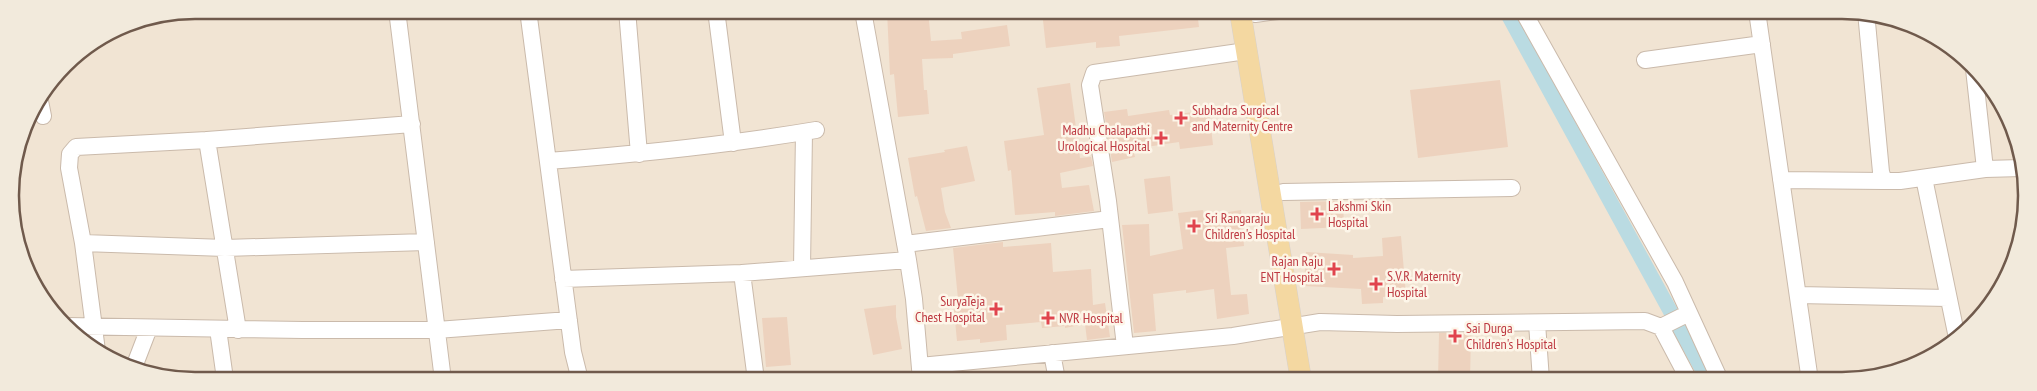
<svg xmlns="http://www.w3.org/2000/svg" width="2037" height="391" viewBox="0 0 2037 391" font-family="'PT Sans Narrow',sans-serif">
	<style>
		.residential { fill: #f1e4d3 }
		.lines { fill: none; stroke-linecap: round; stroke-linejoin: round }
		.canal { stroke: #badbe2; stroke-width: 15 }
		.building { fill: #edd2be }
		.minor-casing { stroke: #cabaab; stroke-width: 18 }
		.major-casing { stroke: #d7d1cd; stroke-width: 22 }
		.minor { stroke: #fff; stroke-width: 16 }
		.major { stroke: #f4d8a1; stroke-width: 21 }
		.health-dot { fill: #e0444e; stroke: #fdf6e9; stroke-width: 2 }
		.labels { text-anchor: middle; stroke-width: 5; stroke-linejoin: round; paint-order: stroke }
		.health-label { font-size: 14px; fill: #be3a42; stroke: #fdf6e9; text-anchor: start }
		.rim { fill: none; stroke: #705a4c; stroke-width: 2.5 }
	</style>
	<rect width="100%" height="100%" fill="#faf2e4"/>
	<path class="residential" d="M 196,10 L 1865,12 L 1934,35 L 1988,82 L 2021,147 L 2025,219 L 2008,278 L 1972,327 L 1923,362 L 1854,381 L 172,379 L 103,356 L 56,318 L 20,255 L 10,184 L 24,124 L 65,64 L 125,24 Z"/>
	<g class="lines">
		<path class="canal" d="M 1506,11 L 1708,380"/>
	</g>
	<path class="building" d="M 887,11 L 928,11 L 931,41 L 962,39 L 961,32 L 1007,25 L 1010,46 L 953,54 L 953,58 L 922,59 L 924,90 L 927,90 L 929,114 L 898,117 L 894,74 L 890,75 Z
		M 1042,11 L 1197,11 L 1199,27 L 1119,36 L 1120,46 L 1096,48 L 1096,42 L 1046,48 Z
		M 1500,80 L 1508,147 L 1418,158 L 1410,90 Z
		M 1070,83 L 1080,158 L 1091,157 L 1093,166 L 1060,173 L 1062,188 L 1089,185 L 1094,211 L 1055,216 L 1055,212 L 1015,215 L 1011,170 L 1008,171 L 1004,141 L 1044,135 L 1037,88 Z
		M 1127,109 L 1128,116 L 1169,110 L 1170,115 L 1209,110 L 1213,145 L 1180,149 L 1179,142 L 1133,149 L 1135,157 L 1112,162 L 1104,112 Z
		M 967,146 L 975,181 L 941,188 L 945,212 L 951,228 L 926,231 L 917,196 L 915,197 L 908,158 L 945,152 L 944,150 Z
		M 1170,176 L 1173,211 L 1148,214 L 1144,179 Z
		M 1343,201 L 1344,227 L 1301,229 L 1300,202 Z
		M 1203,210 L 1204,216 L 1241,210 L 1244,246 L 1226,248 L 1231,295 L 1247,294 L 1249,314 L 1217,319 L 1214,289 L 1186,293 L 1186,290 L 1153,294 L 1156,331 L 1134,333 L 1122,225 L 1149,224 L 1150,256 L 1183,249 L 1178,213 Z
		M 1401,236 L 1406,295 L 1383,297 L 1383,303 L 1362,304 L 1361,289 L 1304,286 L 1306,252 L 1353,255 L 1353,258 L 1383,256 L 1382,238 Z
		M 1003,242 L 1003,247 L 1051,243 L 1053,272 L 1091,269 L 1093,305 L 1105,303 L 1110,337 L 1087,340 L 1085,324 L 1065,328 L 1065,326 L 1042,328 L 1041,322 L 1006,325 L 1007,340 L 980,343 L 980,339 L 957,341 L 953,300 L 958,299 L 953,248 Z
		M 896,305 L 896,317 L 902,349 L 873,355 L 864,309 Z
		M 787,317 L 791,365 L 766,367 L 762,318 Z
		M 1439,333 L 1471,333 L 1470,380 L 1438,380 Z"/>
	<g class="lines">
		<defs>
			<path id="minor" d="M 397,10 L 443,380
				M 528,10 L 573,352 L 580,380
				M 627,10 L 639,154
				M 716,10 L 733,143
				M 863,11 L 908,260 L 914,299 L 921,380
				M 1523,11 L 1675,282 L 1720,380
				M 1757,11 L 1810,381
				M 1866,12 L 1881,172 L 1884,181 L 1900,181 L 1985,169 L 2022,168
				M 1255,14 L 1278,11
				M 1645,60 L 1762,44
				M 1974,69 L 1985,169
				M 40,101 L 43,116
				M 207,140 L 238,330
				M 548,161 C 638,154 727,145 816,130
				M 1924,178 L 1957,338
				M 1781,180 L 1884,181
				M 1283,192 L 1512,188
				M 83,243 L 225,248 L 426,242
				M 905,244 L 1110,219
				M 802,268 L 804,132
				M 742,273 L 756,380
				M 563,279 L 742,273 L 908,260
				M 1798,295 L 1948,298
				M 1537,323 L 1541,380
				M 67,326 L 303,330 L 437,330 L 569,320
				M 1661,327 L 1689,313
				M 218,329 L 225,379
				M 1125,346 L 1108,201 L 1090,85 L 1094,73 L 1246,51
				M 97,351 L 83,243 L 69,168 L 70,154 L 76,147 L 207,140 L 412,124
				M 1052,353 L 1057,380
				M 920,366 L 1233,336 L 1320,322 L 1397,324 L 1645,321 L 1661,327 L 1689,380
				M 134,367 L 149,328"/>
			<path id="major" d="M 1240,11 L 1301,380"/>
		</defs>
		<use href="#minor" class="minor-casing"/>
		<use href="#major" class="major-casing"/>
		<use href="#minor" class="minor"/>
		<use href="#major" class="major"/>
	</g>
	<g class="health-dot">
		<path d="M1178.5 110.5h5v5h5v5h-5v5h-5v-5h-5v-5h5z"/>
		<path d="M1158.5 130.5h5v5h5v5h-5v5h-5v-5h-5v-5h5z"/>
		<path d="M1314.5 206.5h5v5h5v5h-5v5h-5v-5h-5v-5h5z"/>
		<path d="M1191.5 218.5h5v5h5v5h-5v5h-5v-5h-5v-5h5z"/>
		<path d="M1331.5 261.5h5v5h5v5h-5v5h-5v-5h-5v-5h5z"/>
		<path d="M1373.5 276.5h5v5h5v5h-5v5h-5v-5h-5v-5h5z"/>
		<path d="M993.5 301.5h5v5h5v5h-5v5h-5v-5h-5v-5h5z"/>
		<path d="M1045.5 310.5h5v5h5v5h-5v5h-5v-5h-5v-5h5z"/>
		<path d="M1452.5 328.5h5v5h5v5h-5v5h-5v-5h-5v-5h5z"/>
	</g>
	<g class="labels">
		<g class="health-label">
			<text x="1192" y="115">Subhadra Surgical<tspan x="1192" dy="16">and Maternity Centre</tspan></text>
			<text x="1150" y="135" text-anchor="end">Madhu Chalapathi<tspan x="1150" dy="16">Urological Hospital</tspan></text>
			<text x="1328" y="211">Lakshmi Skin<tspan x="1328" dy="16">Hospital</tspan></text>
			<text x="1205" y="223">Sri Rangaraju<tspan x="1205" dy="16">Children's Hospital</tspan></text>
			<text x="1323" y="266" text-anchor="end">Rajan Raju<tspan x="1323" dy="16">ENT Hospital</tspan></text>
			<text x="1387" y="281">S.V.R. Maternity<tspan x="1387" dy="16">Hospital</tspan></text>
			<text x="985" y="306" text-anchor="end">SuryaTeja<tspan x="985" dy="16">Chest Hospital</tspan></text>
			<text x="1059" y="323">NVR Hospital</text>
			<text x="1466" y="333">Sai Durga<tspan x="1466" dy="16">Children's Hospital</tspan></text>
		</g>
	</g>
	<path d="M0 0H2037V391H0ZM195 19H1842A176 176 0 0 1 2018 195V196A176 176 0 0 1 1842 372H195A176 176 0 0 1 19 196V195A176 176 0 0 1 195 19Z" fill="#f2eadc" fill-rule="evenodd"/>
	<path class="rim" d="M195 19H1842A176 176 0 0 1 2018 195V196A176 176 0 0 1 1842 372H195A176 176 0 0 1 19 196V195A176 176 0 0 1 195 19Z"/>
</svg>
